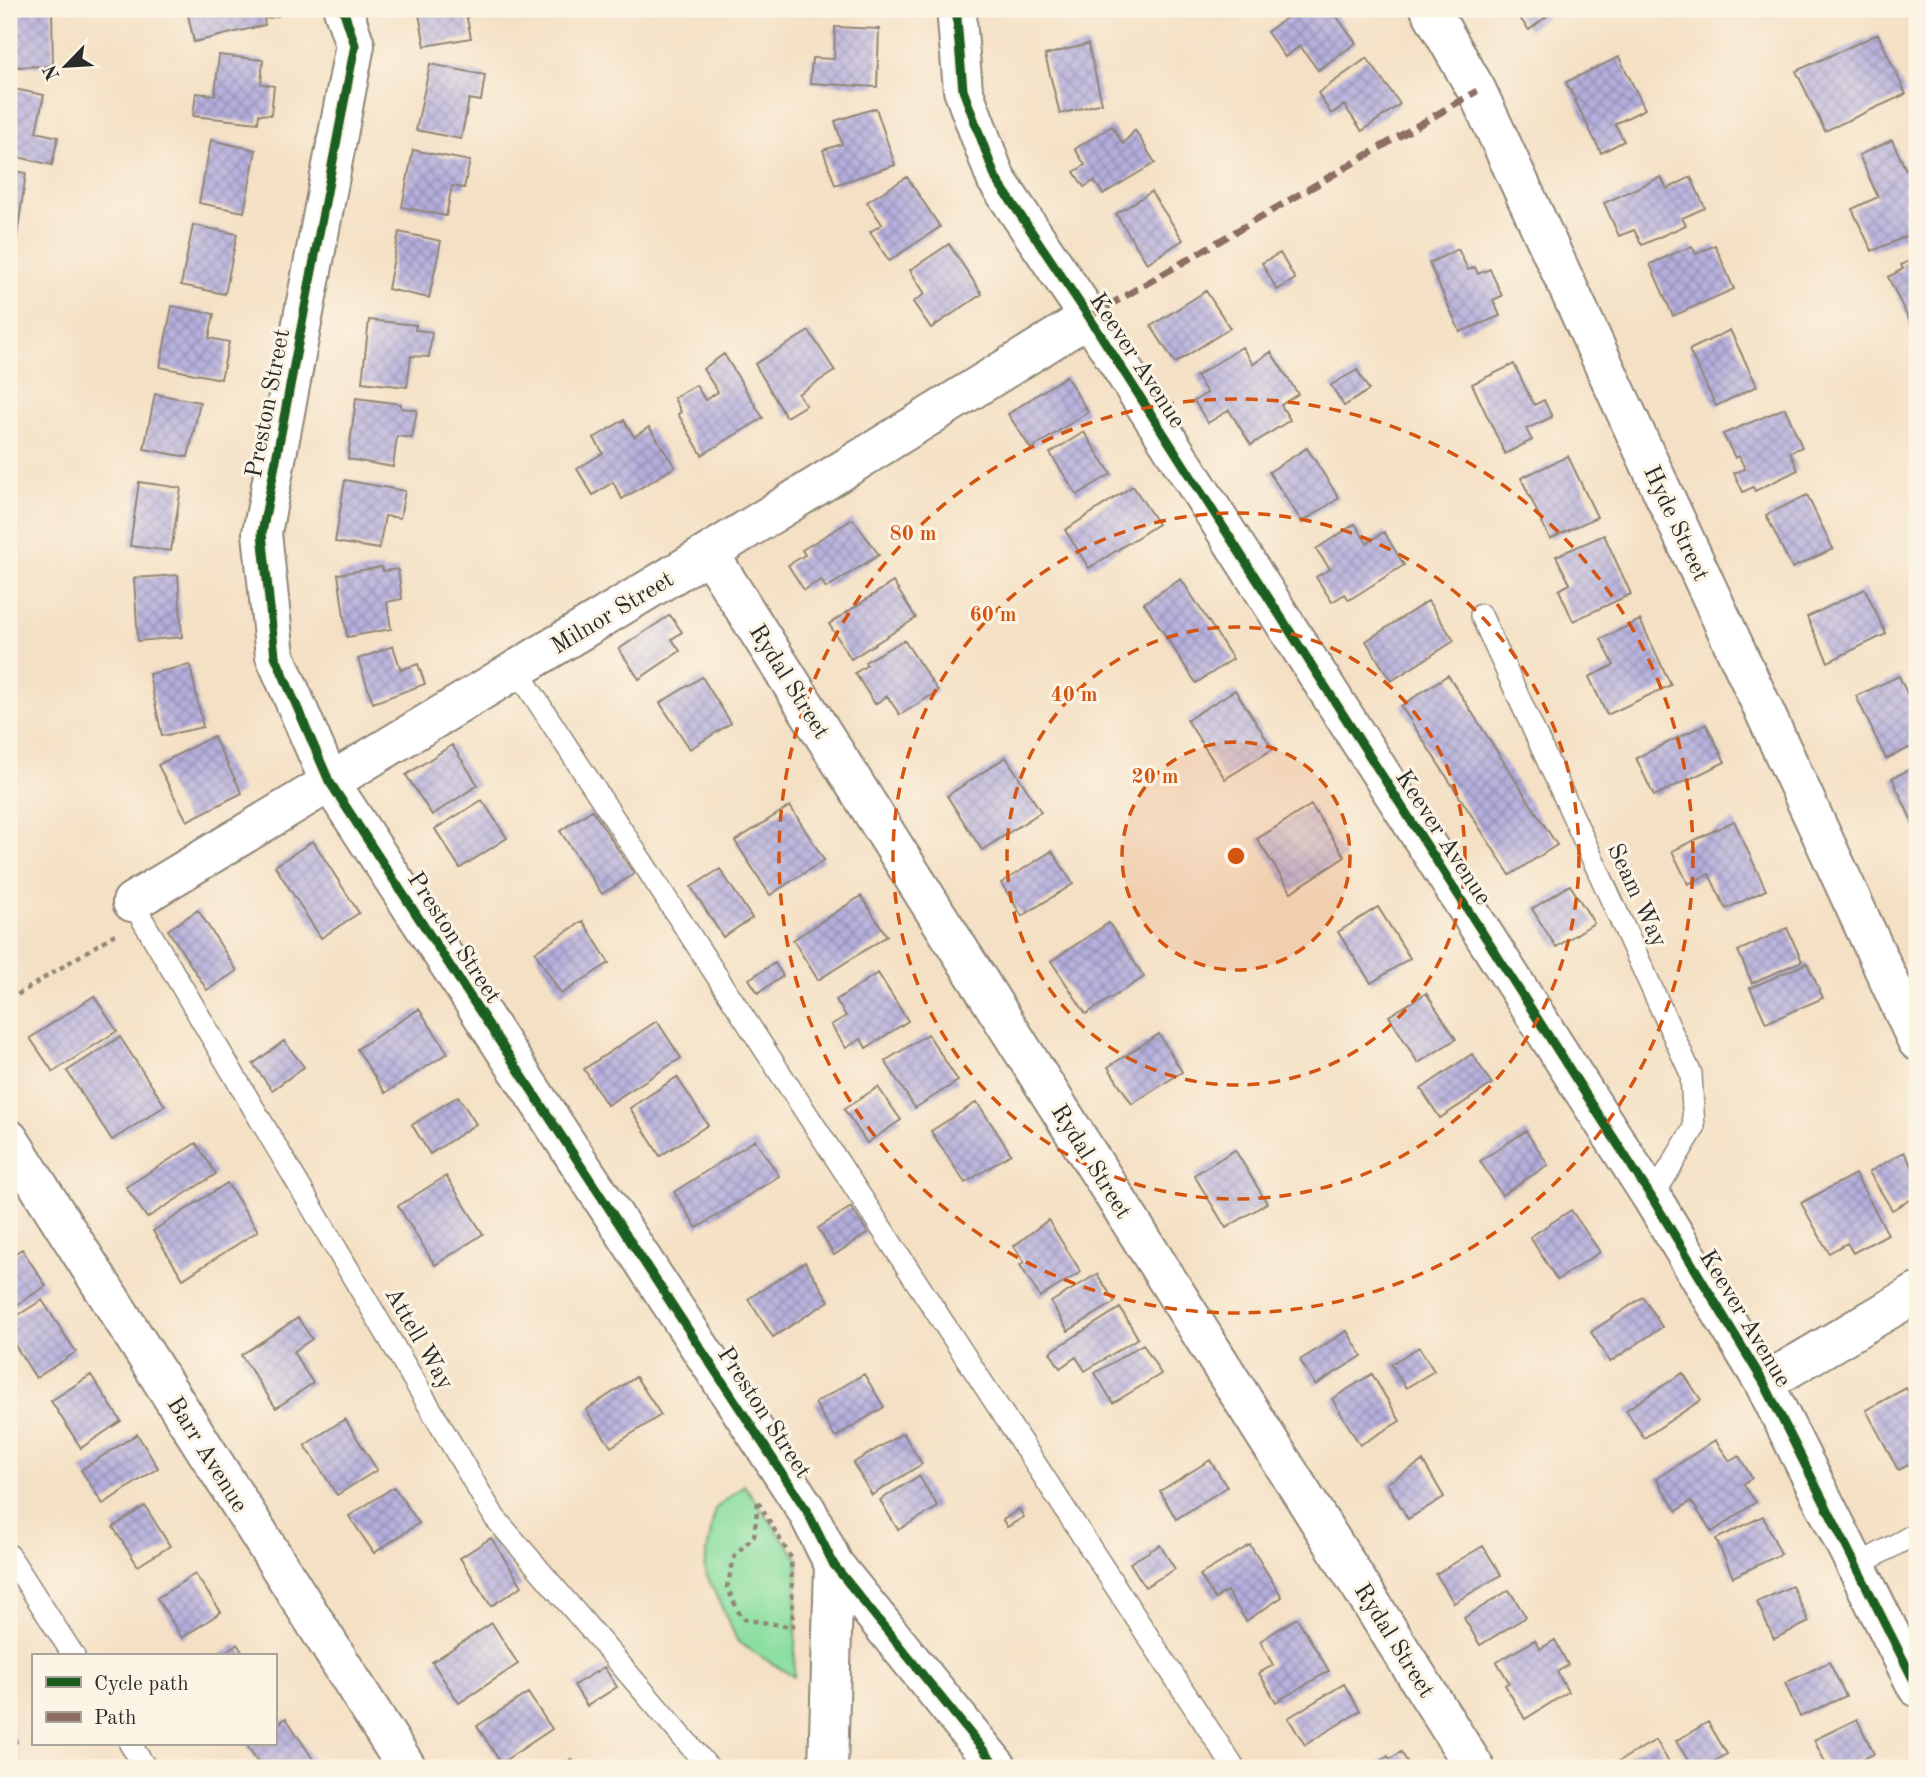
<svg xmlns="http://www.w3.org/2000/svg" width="1926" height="1777" viewBox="0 0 1926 1777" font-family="'Old Standard TT',serif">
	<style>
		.green { fill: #8bdfa1; stroke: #5b8566; stroke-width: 2 }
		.building { fill: url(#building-cross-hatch) }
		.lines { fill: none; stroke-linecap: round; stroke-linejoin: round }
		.lane-casing { stroke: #908678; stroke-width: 24 }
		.street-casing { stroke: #908678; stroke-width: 42 }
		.path { stroke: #908678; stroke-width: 4.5; stroke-dasharray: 5 5; stroke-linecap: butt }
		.lane { stroke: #fff; stroke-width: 21 }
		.street { stroke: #fff; stroke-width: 38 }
		.quiet { stroke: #8d6e63; stroke-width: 7; stroke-dasharray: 14 7; stroke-linecap: butt }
		.cycleway-casing { stroke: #fcf5e5; stroke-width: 13 }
		.cycleway { stroke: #1b5e20; stroke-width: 9 }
		.ring { fill: none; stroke: #d5540f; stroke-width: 3.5; stroke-dasharray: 12 9 }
		.labels { text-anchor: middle; stroke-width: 6; stroke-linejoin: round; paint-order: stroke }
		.street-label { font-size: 24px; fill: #2b2b2b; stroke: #fcf5e5 }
		.centre { fill: #d5540f; stroke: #fcf5e5; stroke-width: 3.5 }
		.ring-label { font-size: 21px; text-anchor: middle; font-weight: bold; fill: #d5540f; stroke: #fcf5e5; stroke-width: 6; stroke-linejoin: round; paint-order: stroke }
	</style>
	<defs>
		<pattern id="building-cross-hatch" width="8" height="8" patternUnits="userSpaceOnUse" patternTransform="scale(1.75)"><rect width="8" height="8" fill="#b5aedd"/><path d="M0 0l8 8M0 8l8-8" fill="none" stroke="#938eb3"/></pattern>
	</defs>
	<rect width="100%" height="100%" fill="#fcf5e5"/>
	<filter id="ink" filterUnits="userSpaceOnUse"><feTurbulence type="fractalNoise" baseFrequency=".0143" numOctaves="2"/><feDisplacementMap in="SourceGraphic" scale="14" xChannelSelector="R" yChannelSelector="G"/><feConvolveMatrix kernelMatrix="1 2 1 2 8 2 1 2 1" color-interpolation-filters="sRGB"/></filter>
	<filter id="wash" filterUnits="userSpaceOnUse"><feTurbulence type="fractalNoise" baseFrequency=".00686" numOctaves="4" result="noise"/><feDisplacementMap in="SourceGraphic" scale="28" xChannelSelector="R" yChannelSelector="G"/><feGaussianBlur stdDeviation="1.57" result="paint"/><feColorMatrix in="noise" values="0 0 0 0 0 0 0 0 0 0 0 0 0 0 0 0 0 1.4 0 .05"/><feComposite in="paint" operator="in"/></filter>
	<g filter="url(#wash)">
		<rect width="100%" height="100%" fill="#f4e0c4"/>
		<path class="green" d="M 744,1485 L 798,1559 L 794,1677 L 738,1642 L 704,1569 L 715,1509 Z"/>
		<g id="blocks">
			<path class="building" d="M 9,9 L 52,9 L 53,66 L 9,67 Z
				M 212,9 L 276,9 L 278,16 L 264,19 L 265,25 L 194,42 L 188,15 Z
				M 418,9 L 465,9 L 471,38 L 425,46 Z
				M 1037,9 L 1083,9 L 1082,14 L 1037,12 Z
				M 1177,9 L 1239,9 L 1239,14 L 1177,14 Z
				M 1299,9 L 1331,9 L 1356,43 L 1318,70 L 1300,46 L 1285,57 L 1267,32 Z
				M 1513,9 L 1556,9 L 1529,30 Z
				M 835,27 L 879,29 L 877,87 L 810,83 L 812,58 L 834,59 Z
				M 1878,34 L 1906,94 L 1825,131 L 1796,71 Z
				M 1088,44 L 1102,103 L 1060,114 L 1045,55 Z
				M 219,55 L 263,60 L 261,84 L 274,86 L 271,115 L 259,114 L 258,123 L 193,116 L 196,93 L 215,95 Z
				M 1619,57 L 1645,109 L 1615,124 L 1624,141 L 1601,153 L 1566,82 Z
				M 1367,58 L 1400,104 L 1362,131 L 1344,105 L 1331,114 L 1318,93 Z
				M 430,64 L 485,75 L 481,101 L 469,99 L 461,139 L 416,130 Z
				M 9,88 L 44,95 L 36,132 L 58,137 L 52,165 L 9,155 Z
				M 876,108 L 895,165 L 835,185 L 823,150 L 842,144 L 835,121 Z
				M 1112,126 L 1123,144 L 1135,130 L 1155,163 L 1103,194 L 1094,181 L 1084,187 L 1074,172 L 1085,165 L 1075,149 Z
				M 211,140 L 256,150 L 244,212 L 199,203 Z
				M 1892,140 L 1906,170 L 1917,165 L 1917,232 L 1872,251 L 1852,209 L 1878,197 L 1859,155 Z
				M 413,150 L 470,161 L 464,188 L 452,186 L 446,216 L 402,207 Z
				M 9,170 L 26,173 L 16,243 L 9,242 Z
				M 907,177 L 940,227 L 889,261 L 870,232 L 882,224 L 867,202 Z
				M 1661,177 L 1667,189 L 1691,177 L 1705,208 L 1682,218 L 1686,225 L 1642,245 L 1634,230 L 1619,236 L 1604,203 Z
				M 1151,192 L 1183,240 L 1147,263 L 1116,214 Z
				M 193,225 L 237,234 L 225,294 L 181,285 Z
				M 399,232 L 441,241 L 429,298 L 388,289 Z
				M 949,244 L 982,294 L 931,328 L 913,302 L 925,294 L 910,270 Z
				M 1715,245 L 1734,289 L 1673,316 L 1650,264 L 1692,246 L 1696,254 Z
				M 1458,249 L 1468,270 L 1475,267 L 1478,274 L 1490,269 L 1502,296 L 1493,300 L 1500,316 L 1460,332 L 1429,263 Z
				M 1280,253 L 1295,279 L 1277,290 L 1262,263 Z
				M 1917,257 L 1917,323 L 1912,326 L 1888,277 L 1903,269 L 1901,265 Z
				M 1206,291 L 1230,328 L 1175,363 L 1151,326 Z
				M 172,306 L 214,314 L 209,338 L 229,342 L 221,379 L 160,367 Z
				M 369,320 L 416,325 L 415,330 L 432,332 L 429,357 L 411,356 L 407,387 L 362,382 Z
				M 1730,330 L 1757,386 L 1716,406 L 1689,350 Z
				M 809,331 L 835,371 L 798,394 L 806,405 L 786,417 L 755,364 Z
				M 1242,347 L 1253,364 L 1271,352 L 1298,394 L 1281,405 L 1290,420 L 1251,445 L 1229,410 L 1208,423 L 1194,401 L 1207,393 L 1196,376 Z
				M 724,354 L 763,418 L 702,455 L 678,414 L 681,412 L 674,398 L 696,385 L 705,400 L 718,392 L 703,369 Z
				M 1514,364 L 1534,405 L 1544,400 L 1552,417 L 1526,429 L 1532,440 L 1505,454 L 1472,384 Z
				M 1357,370 L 1369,390 L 1344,406 L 1331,385 Z
				M 1066,376 L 1088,412 L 1031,449 L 1008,414 Z
				M 155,394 L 200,402 L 188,457 L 144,449 Z
				M 356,398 L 401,404 L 401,408 L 417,410 L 412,438 L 397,436 L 393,467 L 348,459 Z
				M 1785,408 L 1802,447 L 1790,452 L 1798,470 L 1755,491 L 1753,487 L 1743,492 L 1734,473 L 1745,469 L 1739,456 L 1735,458 L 1723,434 Z
				M 624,420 L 634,437 L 649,427 L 675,467 L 622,499 L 613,482 L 593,495 L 577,469 L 603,453 L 594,438 Z
				M 1084,432 L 1111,474 L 1077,495 L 1050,453 Z
				M 1307,448 L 1339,498 L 1302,522 L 1269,472 Z
				M 1568,456 L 1597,517 L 1550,539 L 1521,478 Z
				M 345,480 L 405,491 L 400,518 L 385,516 L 379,549 L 335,542 Z
				M 139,482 L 181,488 L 171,551 L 130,546 Z
				M 1133,486 L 1158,524 L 1089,568 L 1065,530 Z
				M 1807,495 L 1833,549 L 1792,568 L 1766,515 Z
				M 853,519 L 879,555 L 826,588 L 821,580 L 804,590 L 788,565 L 805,555 L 802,550 Z
				M 1355,524 L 1367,543 L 1384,532 L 1404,565 L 1349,600 L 1345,594 L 1332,602 L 1316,577 L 1330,569 L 1316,549 Z
				M 1604,535 L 1631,594 L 1573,621 L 1559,590 L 1570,584 L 1556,556 Z
				M 382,567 L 383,571 L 398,569 L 402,599 L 387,602 L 391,629 L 347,637 L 338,574 Z
				M 178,575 L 182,637 L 138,641 L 134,578 Z
				M 1181,579 L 1233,659 L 1196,683 L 1144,603 Z
				M 893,582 L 916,618 L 851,659 L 829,624 Z
				M 1865,589 L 1886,634 L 1828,662 L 1807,617 Z
				M 1428,601 L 1454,641 L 1391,681 L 1366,641 Z
				M 670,615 L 682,632 L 672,639 L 680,651 L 639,679 L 619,649 Z
				M 1640,620 L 1671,685 L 1607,715 L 1589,677 L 1614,665 L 1601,639 Z
				M 904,640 L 938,691 L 900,715 L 887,696 L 875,704 L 855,673 L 867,665 L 865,662 Z
				M 393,646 L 401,670 L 418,664 L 425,684 L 373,703 L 358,659 Z
				M 190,665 L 203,727 L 162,736 L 149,674 Z
				M 1448,675 L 1557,845 L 1510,875 L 1401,706 Z
				M 1899,676 L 1917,715 L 1917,744 L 1886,759 L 1856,696 Z
				M 702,677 L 731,723 L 690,749 L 660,703 Z
				M 1235,690 L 1273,749 L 1225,779 L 1187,720 Z
				M 1706,724 L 1725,762 L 1654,796 L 1636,758 Z
				M 213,736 L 242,793 L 187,821 L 158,765 Z
				M 452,745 L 478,785 L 432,815 L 406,775 Z
				M 1006,757 L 1041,812 L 982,850 L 947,796 Z
				M 1917,766 L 1917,832 L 1892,778 Z
				M 482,800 L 507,838 L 460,868 L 435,829 Z
				M 1311,805 L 1345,857 L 1291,892 L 1257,839 Z
				M 790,806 L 824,860 L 770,895 L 735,841 Z
				M 592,810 L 634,874 L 602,894 L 560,831 Z
				M 1734,821 L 1766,890 L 1726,909 L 1709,874 L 1688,884 L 1672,851 Z
				M 313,841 L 359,913 L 321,938 L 275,866 Z
				M 1052,851 L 1073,884 L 1022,916 L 1001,883 Z
				M 720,869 L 752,918 L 723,937 L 691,887 Z
				M 1570,885 L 1594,923 L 1556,947 L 1532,909 Z
				M 861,896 L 887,936 L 818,980 L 793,940 Z
				M 1378,907 L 1410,958 L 1371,983 L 1338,932 Z
				M 198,910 L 237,971 L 207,990 L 168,930 Z
				M 583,921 L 609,963 L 561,994 L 535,952 Z
				M 1109,923 L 1144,977 L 1086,1014 L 1051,961 Z
				M 1787,928 L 1802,961 L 1752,983 L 1738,951 Z
				M 775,963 L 783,976 L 758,993 L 749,979 Z
				M 1807,963 L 1823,998 L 1766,1023 L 1750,988 Z
				M 878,973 L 908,1021 L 866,1048 L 861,1039 L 846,1048 L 831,1025 L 846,1016 L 836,1000 Z
				M 1426,993 L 1456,1039 L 1418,1063 L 1389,1016 Z
				M 94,996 L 117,1031 L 53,1072 L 30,1038 Z
				M 419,1009 L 448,1053 L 385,1093 L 357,1049 Z
				M 657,1021 L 681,1058 L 607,1105 L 584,1069 Z
				M 928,1034 L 958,1081 L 915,1108 L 885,1061 Z
				M 1159,1034 L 1182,1072 L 1132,1104 L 1108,1067 Z
				M 120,1037 L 165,1106 L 112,1140 L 67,1071 Z
				M 284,1041 L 304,1067 L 272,1090 L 253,1064 Z
				M 1472,1054 L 1492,1084 L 1440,1118 L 1421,1089 Z
				M 677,1077 L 708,1125 L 660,1156 L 630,1108 Z
				M 878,1087 L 901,1120 L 867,1143 L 844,1109 Z
				M 458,1096 L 476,1124 L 430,1154 L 412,1125 Z
				M 977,1102 L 1011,1154 L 965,1183 L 931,1131 Z
				M 1526,1131 L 1548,1165 L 1502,1195 L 1480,1161 Z
				M 755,1140 L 779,1176 L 697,1228 L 674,1192 Z
				M 196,1143 L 216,1174 L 147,1218 L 126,1187 Z
				M 1235,1150 L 1267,1203 L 1226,1228 L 1194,1175 Z
				M 1904,1152 L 1917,1175 L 1917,1196 L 1892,1210 L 1869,1172 Z
				M 1855,1174 L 1888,1234 L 1853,1253 L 1847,1243 L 1829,1253 L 1801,1203 Z
				M 446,1176 L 483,1234 L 435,1265 L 398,1206 Z
				M 227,1183 L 258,1231 L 183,1279 L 153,1231 Z
				M 851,1207 L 868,1233 L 834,1255 L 818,1228 Z
				M 1571,1210 L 1600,1252 L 1557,1280 L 1530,1237 Z
				M 1048,1220 L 1081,1272 L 1040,1297 L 1020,1265 L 1024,1262 L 1014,1246 Z
				M 22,1249 L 46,1286 L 9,1310 L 9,1257 Z
				M 805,1262 L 829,1301 L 773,1337 L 748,1299 Z
				M 1097,1274 L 1115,1302 L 1068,1331 L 1051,1302 Z
				M 1643,1297 L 1662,1327 L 1610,1362 L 1591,1332 Z
				M 42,1300 L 76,1352 L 36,1378 L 9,1336 L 9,1321 Z
				M 1120,1308 L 1138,1338 L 1085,1371 L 1076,1357 L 1060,1368 L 1050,1352 Z
				M 298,1318 L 312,1339 L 293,1352 L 313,1383 L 276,1408 L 241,1355 Z
				M 1347,1331 L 1362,1356 L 1315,1385 L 1300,1360 Z
				M 1143,1344 L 1161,1374 L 1113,1403 L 1095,1373 Z
				M 1419,1347 L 1434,1371 L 1406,1388 L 1391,1364 Z
				M 1917,1363 L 1917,1380 L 1911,1367 Z
				M 1683,1373 L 1701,1400 L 1644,1438 L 1626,1410 Z
				M 864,1374 L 884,1407 L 835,1437 L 815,1403 Z
				M 1372,1374 L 1400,1421 L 1360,1445 L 1332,1399 Z
				M 91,1375 L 121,1421 L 81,1448 L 51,1401 Z
				M 636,1377 L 661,1415 L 611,1447 L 586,1410 Z
				M 1906,1388 L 1917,1407 L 1917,1478 L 1910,1464 L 1898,1470 L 1866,1410 Z
				M 345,1419 L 377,1470 L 337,1495 L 305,1445 Z
				M 903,1433 L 922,1464 L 872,1495 L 853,1463 Z
				M 137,1434 L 158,1468 L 103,1504 L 81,1470 Z
				M 1715,1440 L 1730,1461 L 1739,1456 L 1752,1478 L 1743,1484 L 1756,1502 L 1712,1532 L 1691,1501 L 1677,1511 L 1656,1479 Z
				M 1210,1460 L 1227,1487 L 1176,1519 L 1160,1491 Z
				M 1423,1461 L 1444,1497 L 1408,1519 L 1387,1483 Z
				M 919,1476 L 938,1507 L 898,1530 L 880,1500 Z
				M 394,1487 L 419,1523 L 374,1553 L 349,1516 Z
				M 145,1506 L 170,1546 L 138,1566 L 113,1527 Z
				M 1019,1509 L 1024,1517 L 1007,1527 L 1003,1520 Z
				M 1763,1516 L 1781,1554 L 1733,1577 L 1716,1539 Z
				M 491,1538 L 522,1586 L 491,1606 L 460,1558 Z
				M 1160,1545 L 1175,1569 L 1145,1587 L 1130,1563 Z
				M 1250,1545 L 1282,1597 L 1246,1621 L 1227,1591 L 1215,1599 L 1200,1575 Z
				M 1483,1546 L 1501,1575 L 1454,1603 L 1436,1574 Z
				M 195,1574 L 221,1612 L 182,1638 L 157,1598 Z
				M 1792,1586 L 1809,1622 L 1774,1639 L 1757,1602 Z
				M 1509,1590 L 1526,1617 L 1480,1645 L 1464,1618 Z
				M 1297,1618 L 1329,1671 L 1276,1702 L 1259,1673 L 1273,1665 L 1260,1641 Z
				M 492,1623 L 518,1664 L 459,1703 L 432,1662 Z
				M 1535,1640 L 1540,1649 L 1555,1640 L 1568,1665 L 1557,1672 L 1568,1692 L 1525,1719 L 1505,1685 L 1509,1682 L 1497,1662 Z
				M 237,1644 L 245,1656 L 218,1656 Z
				M 1829,1662 L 1846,1696 L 1800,1717 L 1785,1683 Z
				M 604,1667 L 617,1687 L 587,1706 L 574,1685 Z
				M 1344,1684 L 1360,1711 L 1305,1745 L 1288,1718 Z
				M 528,1693 L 552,1729 L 501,1763 L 477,1726 Z
				M 286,1718 L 316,1764 L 310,1768 L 262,1768 L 246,1744 L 275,1744 L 275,1726 Z
				M 1857,1719 L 1874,1754 L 1843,1768 L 1828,1768 L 1814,1740 Z
				M 1708,1722 L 1727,1754 L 1703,1768 L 1693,1768 L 1676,1741 Z
				M 9,1729 L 17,1742 L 9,1748 Z
				M 1656,1740 L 1672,1768 L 1607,1768 Z
				M 1401,1752 L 1411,1768 L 1369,1768 L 1388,1756 L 1390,1759 Z
				M 571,1759 L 580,1768 L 561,1768 Z"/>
		</g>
	</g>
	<g filter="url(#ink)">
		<use href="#blocks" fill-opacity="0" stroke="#908678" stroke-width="2"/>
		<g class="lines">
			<defs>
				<path id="lane" d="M 1481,615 L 1691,1074 L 1694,1128 L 1652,1198
					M 517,670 L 1234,1768
					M 132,902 L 495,1518 L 709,1768
					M 9,1555 L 74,1656
					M 1856,1566 L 1917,1533
					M 130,1744 L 146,1768"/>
				<path id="street" d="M 343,9 L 355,45 L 262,533 L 275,656 L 329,781 L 807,1511 L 834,1565 L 998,1768
					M 958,9 L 957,20 L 963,90 L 996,179 L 1089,317 L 1652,1198 L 1764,1383 L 1917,1687
					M 1430,9 L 1477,91 L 1917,1041
					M 709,553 L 1475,1768
					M 132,902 L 709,553 L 1089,317
					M 9,1139 L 407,1768
					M 1764,1383 L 1917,1293
					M 828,1768 L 834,1565"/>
			</defs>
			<use href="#lane" class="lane-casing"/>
			<use href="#street" class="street-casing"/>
			<path class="path" d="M 9,1000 L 115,934
				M 758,1502 L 791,1558 L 793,1627 L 742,1619 L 727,1587 L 735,1555 L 754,1536 Z"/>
			<use href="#lane" class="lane"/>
			<use href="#street" class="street"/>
			<path class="quiet" d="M 1089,317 L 1477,91"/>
			<defs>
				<path id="cycleway" d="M 343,9 L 355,45 L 262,533 L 275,656 L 329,781 L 807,1511 L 834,1565 L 998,1768
					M 958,9 L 957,20 L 963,90 L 996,179 L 1089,317 L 1652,1198 L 1764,1383 L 1917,1687"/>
			</defs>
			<use href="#cycleway" class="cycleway-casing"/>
			<use href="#cycleway" class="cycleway"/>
		</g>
	</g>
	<circle cx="1236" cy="856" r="114" fill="#d5540f" fill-opacity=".12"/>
	<g class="ring">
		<circle cx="1236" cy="856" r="114"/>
		<circle cx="1236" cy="856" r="229"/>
		<circle cx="1236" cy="856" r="343"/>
		<circle cx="1236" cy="856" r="457"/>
	</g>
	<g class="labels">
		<g class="street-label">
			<text transform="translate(1138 360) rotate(57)" y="8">Keever Avenue</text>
			<text transform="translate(267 403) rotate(-79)" y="8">Preston Street</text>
			<text transform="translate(1677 523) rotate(65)" y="8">Hyde Street</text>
			<text transform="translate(612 612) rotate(-31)" y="8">Milnor Street</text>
			<text transform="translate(790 681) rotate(58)" y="8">Rydal Street</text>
			<text transform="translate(1444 837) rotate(57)" y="8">Keever Avenue</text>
			<text transform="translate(1638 895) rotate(65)" y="8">Seam Way</text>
			<text transform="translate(455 937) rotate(57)" y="8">Preston Street</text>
			<text transform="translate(1092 1161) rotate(58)" y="8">Rydal Street</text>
			<text transform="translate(1746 1318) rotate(59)" y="8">Keever Avenue</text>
			<text transform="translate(420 1338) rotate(60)" y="8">Attell Way</text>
			<text transform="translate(765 1412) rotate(57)" y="8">Preston Street</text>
			<text transform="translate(208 1454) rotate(58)" y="8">Barr Avenue</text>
			<text transform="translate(1395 1640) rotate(58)" y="8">Rydal Street</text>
		</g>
	</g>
	<circle cx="1236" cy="856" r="10" class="centre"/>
	<g class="ring-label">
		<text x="913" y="540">80 m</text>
		<text x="993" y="621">60 m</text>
		<text x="1074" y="701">40 m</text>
		<text x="1155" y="783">20 m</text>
	</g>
	<rect width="1926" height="1777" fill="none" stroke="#fcf5e5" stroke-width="35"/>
	<rect x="32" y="1654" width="245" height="91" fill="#fcf5e5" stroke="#a8a49b" stroke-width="2"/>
	<rect x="46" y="1677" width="35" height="10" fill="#1b5e20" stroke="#a8a49b" stroke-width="2"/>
	<text x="94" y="1690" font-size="21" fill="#2b2b2b">Cycle path</text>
	<rect x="46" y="1712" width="35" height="10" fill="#8d6e63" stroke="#a8a49b" stroke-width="2"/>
	<text x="94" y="1724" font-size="21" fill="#2b2b2b">Path</text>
	<g transform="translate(66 66) rotate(245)" stroke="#fcf5e5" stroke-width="5" paint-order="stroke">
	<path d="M0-5L12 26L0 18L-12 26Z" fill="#2b2b2b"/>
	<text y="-10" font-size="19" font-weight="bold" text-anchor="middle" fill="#2b2b2b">N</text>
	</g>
</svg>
